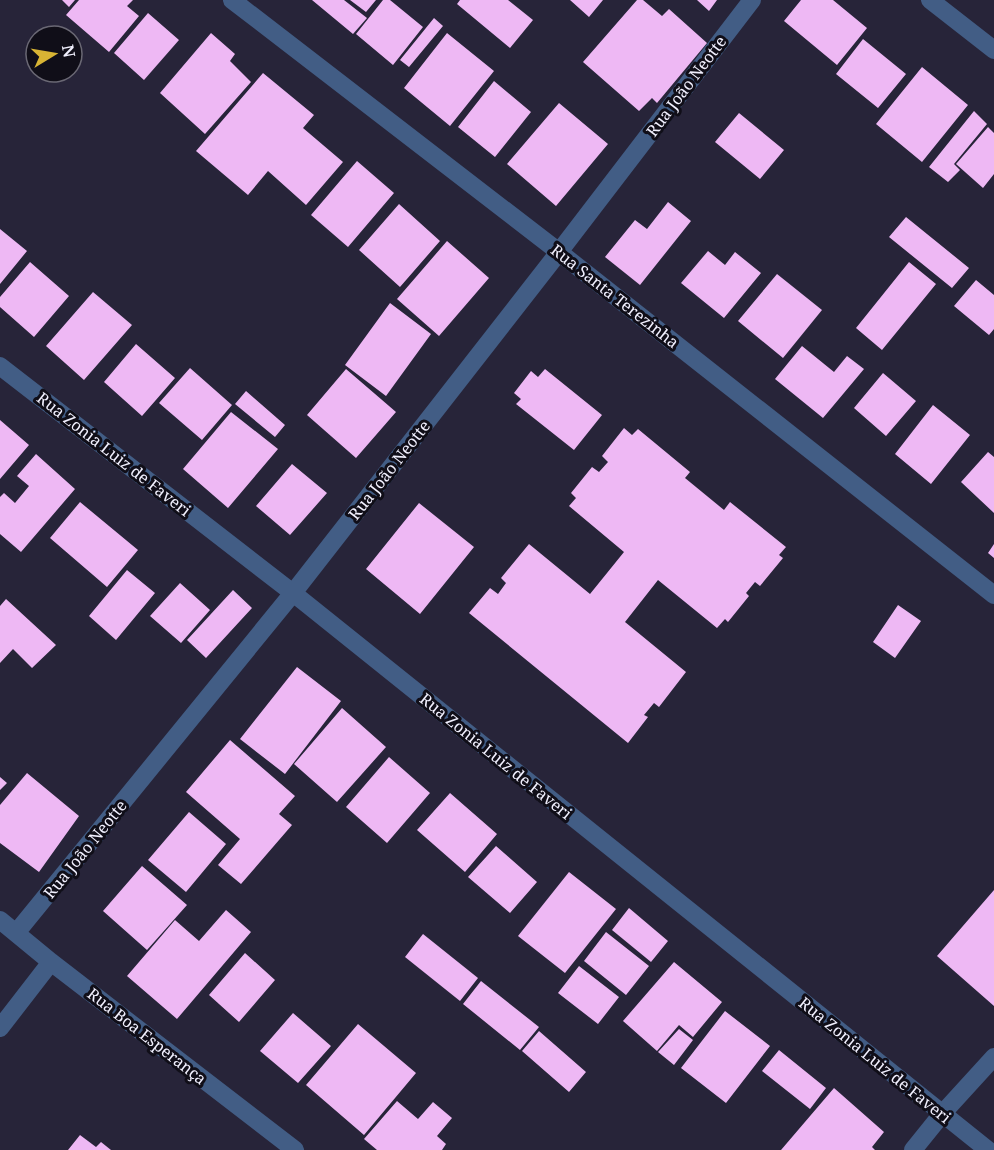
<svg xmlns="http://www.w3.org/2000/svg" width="994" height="1150" viewBox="0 0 994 1150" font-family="'Noto Serif',serif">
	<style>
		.building { fill: #eeb8f4 }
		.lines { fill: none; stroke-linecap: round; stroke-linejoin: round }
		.street { stroke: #425d85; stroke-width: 18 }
		.labels { text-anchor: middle; stroke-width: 6; stroke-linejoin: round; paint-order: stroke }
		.street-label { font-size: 16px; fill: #f1f0fe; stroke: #100e18 }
	</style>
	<rect width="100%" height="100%" fill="#272439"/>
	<path class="building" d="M 62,0 L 75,0 L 69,7 Z
		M 79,0 L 133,0 L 127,6 L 139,16 L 109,52 L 66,15 Z
		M 312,0 L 344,0 L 367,18 L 353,34 Z
		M 350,0 L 376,0 L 366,12 Z
		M 383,0 L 390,0 L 423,27 L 393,65 L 356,34 Z
		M 460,0 L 508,0 L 533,20 L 510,48 L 457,4 Z
		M 570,0 L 603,0 L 589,17 Z
		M 637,0 L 643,0 L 662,16 L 669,9 L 707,43 L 657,103 L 652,98 L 639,111 L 583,62 Z
		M 697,0 L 717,0 L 709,11 Z
		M 801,0 L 833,0 L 867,28 L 837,65 L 784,21 Z
		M 148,13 L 179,40 L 144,80 L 114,53 Z
		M 434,18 L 443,26 L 409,67 L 400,60 Z
		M 211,33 L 235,54 L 230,61 L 251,82 L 205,134 L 160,93 Z
		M 447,33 L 494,71 L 450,126 L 404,88 Z
		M 863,39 L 906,74 L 878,108 L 836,74 Z
		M 922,67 L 968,105 L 922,162 L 876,124 Z
		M 263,73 L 314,115 L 303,128 L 343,162 L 306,205 L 268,171 L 248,195 L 196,151 Z
		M 494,81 L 531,112 L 495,157 L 458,127 Z
		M 559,103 L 608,144 L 556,206 L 507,164 Z
		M 974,111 L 987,124 L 954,164 L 960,170 L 948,182 L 929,167 Z
		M 739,113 L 784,150 L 760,179 L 715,142 Z
		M 988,127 L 994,133 L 994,174 L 983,188 L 956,164 Z
		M 357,161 L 394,193 L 348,247 L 311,215 Z
		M 668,202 L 691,221 L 640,285 L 605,257 L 635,220 L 647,229 Z
		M 399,204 L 440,241 L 400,287 L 359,250 Z
		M 906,217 L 969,268 L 952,288 L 889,237 Z
		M 0,229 L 27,251 L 0,284 Z
		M 447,241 L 489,278 L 439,336 L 397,299 Z
		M 708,251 L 725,265 L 735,252 L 761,273 L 724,318 L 681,283 Z
		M 30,262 L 69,296 L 34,337 L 0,307 L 0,297 Z
		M 909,262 L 936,284 L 882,350 L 856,328 Z
		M 777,274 L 822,310 L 783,358 L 738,321 Z
		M 976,280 L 994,295 L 994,329 L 989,335 L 954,306 Z
		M 93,292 L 132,325 L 84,380 L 46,346 Z
		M 390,303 L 431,334 L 386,396 L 345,365 Z
		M 136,344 L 175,378 L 142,416 L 104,382 Z
		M 802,346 L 834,372 L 847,356 L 864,369 L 823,418 L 775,379 Z
		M 190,368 L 232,405 L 202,440 L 159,403 Z
		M 346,369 L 396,412 L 356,458 L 307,415 Z
		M 545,369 L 602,415 L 574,450 L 516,404 L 521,399 L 514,393 L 531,371 L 538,377 Z
		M 883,373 L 916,401 L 886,436 L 854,408 Z
		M 246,391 L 285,425 L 275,437 L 235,404 Z
		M 933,405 L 970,435 L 931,484 L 895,454 Z
		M 231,412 L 278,449 L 228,508 L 183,469 Z
		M 0,420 L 29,445 L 0,479 Z
		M 624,428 L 632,435 L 638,429 L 690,472 L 685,478 L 724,510 L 730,502 L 786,547 L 779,555 L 783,558 L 760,586 L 755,582 L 746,593 L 749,596 L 728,622 L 725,619 L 717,628 L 658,580 L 625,622 L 686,672 L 659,707 L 654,703 L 644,715 L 648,717 L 628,743 L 469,613 L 490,588 L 498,594 L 506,583 L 501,578 L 529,544 L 590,594 L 624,552 L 569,506 L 576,498 L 571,493 L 592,467 L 599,472 L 608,462 L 602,456 Z
		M 988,452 L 994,457 L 994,513 L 961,482 Z
		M 36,454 L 75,489 L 21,552 L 0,534 L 0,497 L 4,493 L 15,503 L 29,486 L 17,476 Z
		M 292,464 L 327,493 L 290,535 L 256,506 Z
		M 80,502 L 138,550 L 107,587 L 50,538 Z
		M 419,503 L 474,547 L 420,614 L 366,569 Z
		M 994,544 L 994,558 L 988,553 Z
		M 127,570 L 155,593 L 116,640 L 89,616 Z
		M 180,583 L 210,610 L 181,643 L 150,616 Z
		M 233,590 L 252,608 L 206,658 L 187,640 Z
		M 6,599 L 56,645 L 32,668 L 13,649 L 0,663 L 0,606 Z
		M 898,605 L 921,621 L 895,658 L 873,642 Z
		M 297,667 L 341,701 L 285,774 L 240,739 Z
		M 342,708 L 386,747 L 337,802 L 294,764 Z
		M 230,740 L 295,796 L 279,814 L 292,825 L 241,884 L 218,865 L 240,839 L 186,792 Z
		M 389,757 L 430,793 L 387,843 L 346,807 Z
		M 27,773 L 79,816 L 39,872 L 0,843 L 0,805 Z
		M 0,777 L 7,783 L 0,790 Z
		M 450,793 L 497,834 L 465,872 L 417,830 Z
		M 189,812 L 226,844 L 186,892 L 148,860 Z
		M 496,846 L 537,882 L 510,913 L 468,877 Z
		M 142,866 L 187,905 L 147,950 L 103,911 Z
		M 569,872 L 616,909 L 565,973 L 518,936 Z
		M 994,890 L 994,1006 L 937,956 Z
		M 629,908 L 668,941 L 651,962 L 612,930 Z
		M 226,910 L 251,932 L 177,1019 L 127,976 L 175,920 L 199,941 Z
		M 606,932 L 649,966 L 626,995 L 584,961 Z
		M 423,934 L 478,978 L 460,1001 L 405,957 Z
		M 245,953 L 275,980 L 239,1022 L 209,995 Z
		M 674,962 L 722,1002 L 693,1037 L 679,1025 L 657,1051 L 623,1021 Z
		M 579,966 L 619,997 L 598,1024 L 558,993 Z
		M 481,981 L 539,1027 L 520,1050 L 463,1004 Z
		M 725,1011 L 770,1046 L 726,1103 L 681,1068 Z
		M 293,1013 L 331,1046 L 298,1083 L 260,1051 Z
		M 358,1024 L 416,1073 L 364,1135 L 306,1085 Z
		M 679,1029 L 693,1040 L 674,1065 L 658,1052 Z
		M 539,1031 L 586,1072 L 569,1092 L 522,1051 Z
		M 779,1050 L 826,1088 L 810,1109 L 762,1071 Z
		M 834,1088 L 884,1132 L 872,1147 L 875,1150 L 781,1150 Z
		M 397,1101 L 418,1119 L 433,1102 L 452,1118 L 437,1136 L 446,1144 L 442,1150 L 377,1150 L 364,1139 Z
		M 80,1135 L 96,1147 L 101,1142 L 111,1150 L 68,1150 Z"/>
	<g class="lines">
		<path class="street" d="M 232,0 L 559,252 L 994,595
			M 930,0 L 994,50
			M 0,366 L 293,593 L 988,1150
			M 0,920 L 51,962 L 295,1150
			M 16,933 L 293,593 L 559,252 L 752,0
			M 0,1028 L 51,962
			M 913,1150 L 942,1114 L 994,1057"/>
	</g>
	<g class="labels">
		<g class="street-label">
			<text transform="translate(686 86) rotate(-53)" y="6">Rua João Neotte</text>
			<text transform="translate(615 296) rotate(38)" y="6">Rua Santa Terezinha</text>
			<text transform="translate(114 454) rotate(38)" y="6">Rua Zonia Luiz de Faveri</text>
			<text transform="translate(389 470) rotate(-52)" y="6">Rua João Neotte</text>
			<text transform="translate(496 756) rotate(39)" y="6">Rua Zonia Luiz de Faveri</text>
			<text transform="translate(85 849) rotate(-51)" y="6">Rua João Neotte</text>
			<text transform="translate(147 1036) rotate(38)" y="6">Rua Boa Esperança</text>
			<text transform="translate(875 1060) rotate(39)" y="6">Rua Zonia Luiz de Faveri</text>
		</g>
	</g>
	<g transform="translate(54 54) rotate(79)"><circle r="28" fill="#100e18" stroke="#6a6874" stroke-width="1.5"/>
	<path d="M0-4.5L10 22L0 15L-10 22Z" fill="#d8b434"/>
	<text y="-9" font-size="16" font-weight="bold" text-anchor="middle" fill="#f1f0fe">N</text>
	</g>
</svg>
